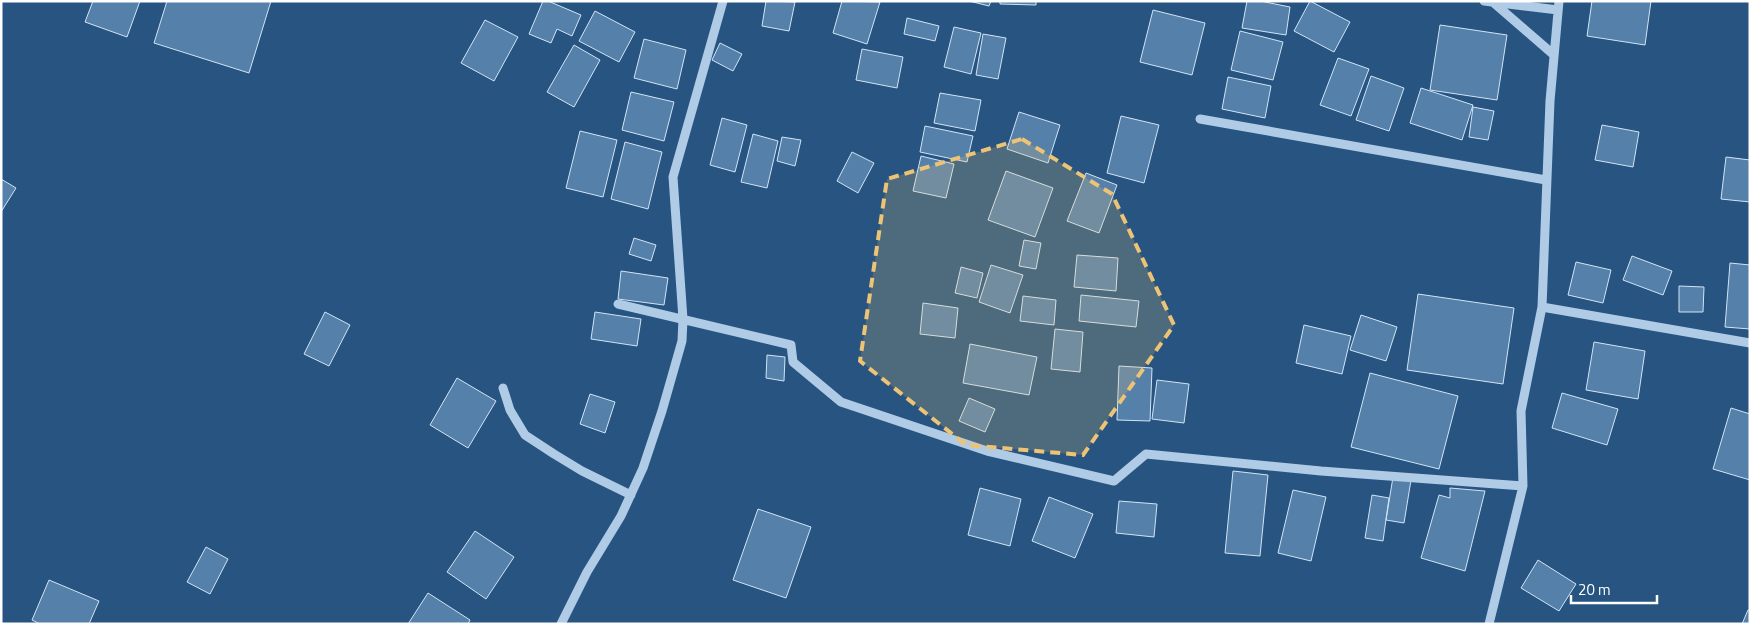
<svg xmlns="http://www.w3.org/2000/svg" width="1751" height="625" viewBox="0 0 1751 625" font-family="'Titillium Web',sans-serif">
	<style>
		.building { fill: #5480aa; stroke: #d2e4f5 }
		.lines { fill: none; stroke-linecap: round; stroke-linejoin: round }
		.minor { stroke: #afcbe6; stroke-width: 9 }
		.marked { fill: #edc375; fill-opacity: 0.2; stroke: #edc375; stroke-width: 4; stroke-dasharray: 10 6; stroke-linejoin: round }
	</style>
	<rect width="100%" height="100%" fill="#275480"/>
	<path class="building" d="M 93,1 L 140,1 L 127,37 L 85,22 Z
		M 167,1 L 271,1 L 249,73 L 154,43 Z
		M 543,1 L 548,1 L 581,15 L 572,36 L 557,29 L 551,43 L 529,34 Z
		M 766,1 L 795,2 L 789,31 L 762,26 Z
		M 842,1 L 880,2 L 867,44 L 833,33 Z
		M 969,1 L 991,1 L 989,6 Z
		M 1000,1 L 1036,1 L 1036,5 L 1000,4 Z
		M 1247,1 L 1260,1 L 1290,7 L 1286,35 L 1242,28 Z
		M 1310,1 L 1350,22 L 1334,52 L 1294,31 Z
		M 1592,1 L 1651,1 L 1645,45 L 1587,36 Z
		M 1153,10 L 1205,23 L 1192,75 L 1140,62 Z
		M 595,11 L 635,32 L 619,62 L 579,41 Z
		M 907,18 L 939,26 L 935,41 L 904,34 Z
		M 485,20 L 518,37 L 494,81 L 461,63 Z
		M 1440,25 L 1507,35 L 1497,100 L 1430,90 Z
		M 954,27 L 981,33 L 971,74 L 944,67 Z
		M 1240,31 L 1283,42 L 1273,80 L 1231,70 Z
		M 983,34 L 1006,38 L 998,79 L 976,75 Z
		M 644,39 L 686,50 L 677,89 L 634,78 Z
		M 720,43 L 742,54 L 733,71 L 712,60 Z
		M 574,45 L 600,60 L 574,107 L 547,92 Z
		M 862,49 L 903,57 L 897,88 L 856,80 Z
		M 1338,58 L 1369,69 L 1351,116 L 1320,105 Z
		M 1371,76 L 1404,88 L 1389,131 L 1356,120 Z
		M 1228,77 L 1271,86 L 1265,118 L 1222,109 Z
		M 1421,88 L 1473,105 L 1462,140 L 1410,123 Z
		M 631,92 L 674,102 L 664,141 L 622,130 Z
		M 940,93 L 981,100 L 975,131 L 934,123 Z
		M 1473,107 L 1494,111 L 1488,140 L 1469,137 Z
		M 1019,112 L 1060,125 L 1048,163 L 1007,149 Z
		M 1121,116 L 1159,125 L 1144,183 L 1107,173 Z
		M 722,118 L 747,125 L 735,172 L 710,165 Z
		M 1602,125 L 1639,132 L 1633,167 L 1595,160 Z
		M 925,126 L 973,136 L 967,162 L 920,152 Z
		M 580,131 L 617,140 L 603,197 L 566,188 Z
		M 753,134 L 778,141 L 767,188 L 741,182 Z
		M 782,137 L 801,140 L 795,166 L 777,161 Z
		M 625,142 L 662,152 L 648,209 L 611,199 Z
		M 852,152 L 874,163 L 858,193 L 837,181 Z
		M 921,156 L 954,164 L 946,198 L 913,191 Z
		M 1726,157 L 1750,160 L 1750,202 L 1721,199 Z
		M 1006,171 L 1053,188 L 1035,237 L 988,220 Z
		M 1086,173 L 1117,185 L 1099,233 L 1067,221 Z
		M 1,179 L 16,188 L 1,212 Z
		M 634,238 L 656,245 L 651,261 L 629,254 Z
		M 1024,240 L 1041,243 L 1036,269 L 1019,266 Z
		M 1077,255 L 1118,258 L 1116,291 L 1074,287 Z
		M 1632,256 L 1672,271 L 1663,295 L 1623,280 Z
		M 1576,262 L 1611,270 L 1603,303 L 1568,295 Z
		M 1730,263 L 1750,265 L 1750,329 L 1725,327 Z
		M 991,265 L 1023,275 L 1010,313 L 979,302 Z
		M 961,267 L 983,273 L 977,298 L 955,293 Z
		M 621,271 L 668,278 L 664,305 L 618,299 Z
		M 1679,286 L 1704,287 L 1703,312 L 1679,312 Z
		M 1418,294 L 1514,308 L 1503,384 L 1407,370 Z
		M 1081,295 L 1139,301 L 1136,327 L 1079,321 Z
		M 1023,296 L 1056,300 L 1054,325 L 1020,321 Z
		M 923,303 L 958,308 L 955,338 L 920,334 Z
		M 325,312 L 350,325 L 329,366 L 304,354 Z
		M 595,312 L 641,319 L 637,346 L 591,339 Z
		M 1361,315 L 1397,327 L 1386,361 L 1350,350 Z
		M 1304,325 L 1351,336 L 1342,374 L 1296,363 Z
		M 1055,329 L 1083,332 L 1080,372 L 1051,369 Z
		M 1594,342 L 1645,351 L 1638,399 L 1586,390 Z
		M 970,344 L 1037,357 L 1029,395 L 963,383 Z
		M 767,355 L 785,357 L 784,381 L 766,378 Z
		M 1119,366 L 1152,368 L 1150,421 L 1117,420 Z
		M 1370,373 L 1458,396 L 1439,469 L 1351,447 Z
		M 457,378 L 496,401 L 468,448 L 430,425 Z
		M 1157,380 L 1189,384 L 1184,423 L 1152,419 Z
		M 1562,393 L 1618,409 L 1607,445 L 1552,428 Z
		M 590,394 L 615,402 L 605,433 L 580,424 Z
		M 969,398 L 995,409 L 985,432 L 959,421 Z
		M 1731,408 L 1750,414 L 1750,480 L 1713,469 Z
		M 1233,471 L 1268,475 L 1260,556 L 1225,553 Z
		M 1393,477 L 1411,480 L 1404,523 L 1386,520 Z
		M 980,488 L 1021,499 L 1010,546 L 968,535 Z
		M 1450,488 L 1485,491 L 1465,571 L 1421,558 L 1439,495 L 1450,498 Z
		M 1293,490 L 1326,497 L 1311,561 L 1278,553 Z
		M 1372,495 L 1389,498 L 1383,541 L 1365,538 Z
		M 1049,497 L 1093,514 L 1075,558 L 1032,541 Z
		M 1119,501 L 1157,504 L 1154,537 L 1116,533 Z
		M 758,509 L 811,527 L 786,598 L 733,580 Z
		M 475,531 L 514,557 L 486,599 L 447,572 Z
		M 206,547 L 228,559 L 210,594 L 187,582 Z
		M 1538,560 L 1576,584 L 1559,611 L 1521,588 Z
		M 49,580 L 99,601 L 89,624 L 40,624 L 32,620 Z
		M 428,593 L 470,620 L 468,624 L 408,624 Z
		M 1748,610 L 1750,610 L 1750,624 L 1742,624 Z"/>
	<g class="lines">
		<path class="minor" d="M 1484,1 L 1558,10
			M 1494,3 L 1554,55
			M 1200,119 L 1546,180
			M 618,304 L 791,345 L 793,362 L 841,402 L 987,451 L 1114,481 L 1146,454 L 1321,471 L 1523,486 L 1489,624
			M 1542,307 L 1750,343
			M 503,388 L 510,410 L 525,435 L 554,454 L 582,471 L 631,495
			M 1523,486 L 1521,411 L 1542,307 L 1550,101 L 1559,1
			M 561,624 L 587,572 L 621,516 L 643,468 L 662,411 L 682,341 L 683,319 L 673,177 L 723,1"/>
	</g>
	<path class="marked" d="M 1022,139 L 1112,194 L 1174,325 L 1083,455 L 966,445 L 860,361 L 887,179 Z"/>
	<rect width="1751" height="625" fill="none" stroke="#ffffff" stroke-width="5"/>
	<path d="M1571 595v8h86v-8" fill="none" stroke="#ffffff" stroke-width="2.5"/>
	<text x="1578" y="595" font-size="15" fill="#ffffff" stroke="#275480" stroke-width="4" paint-order="stroke">20 m</text>
</svg>
